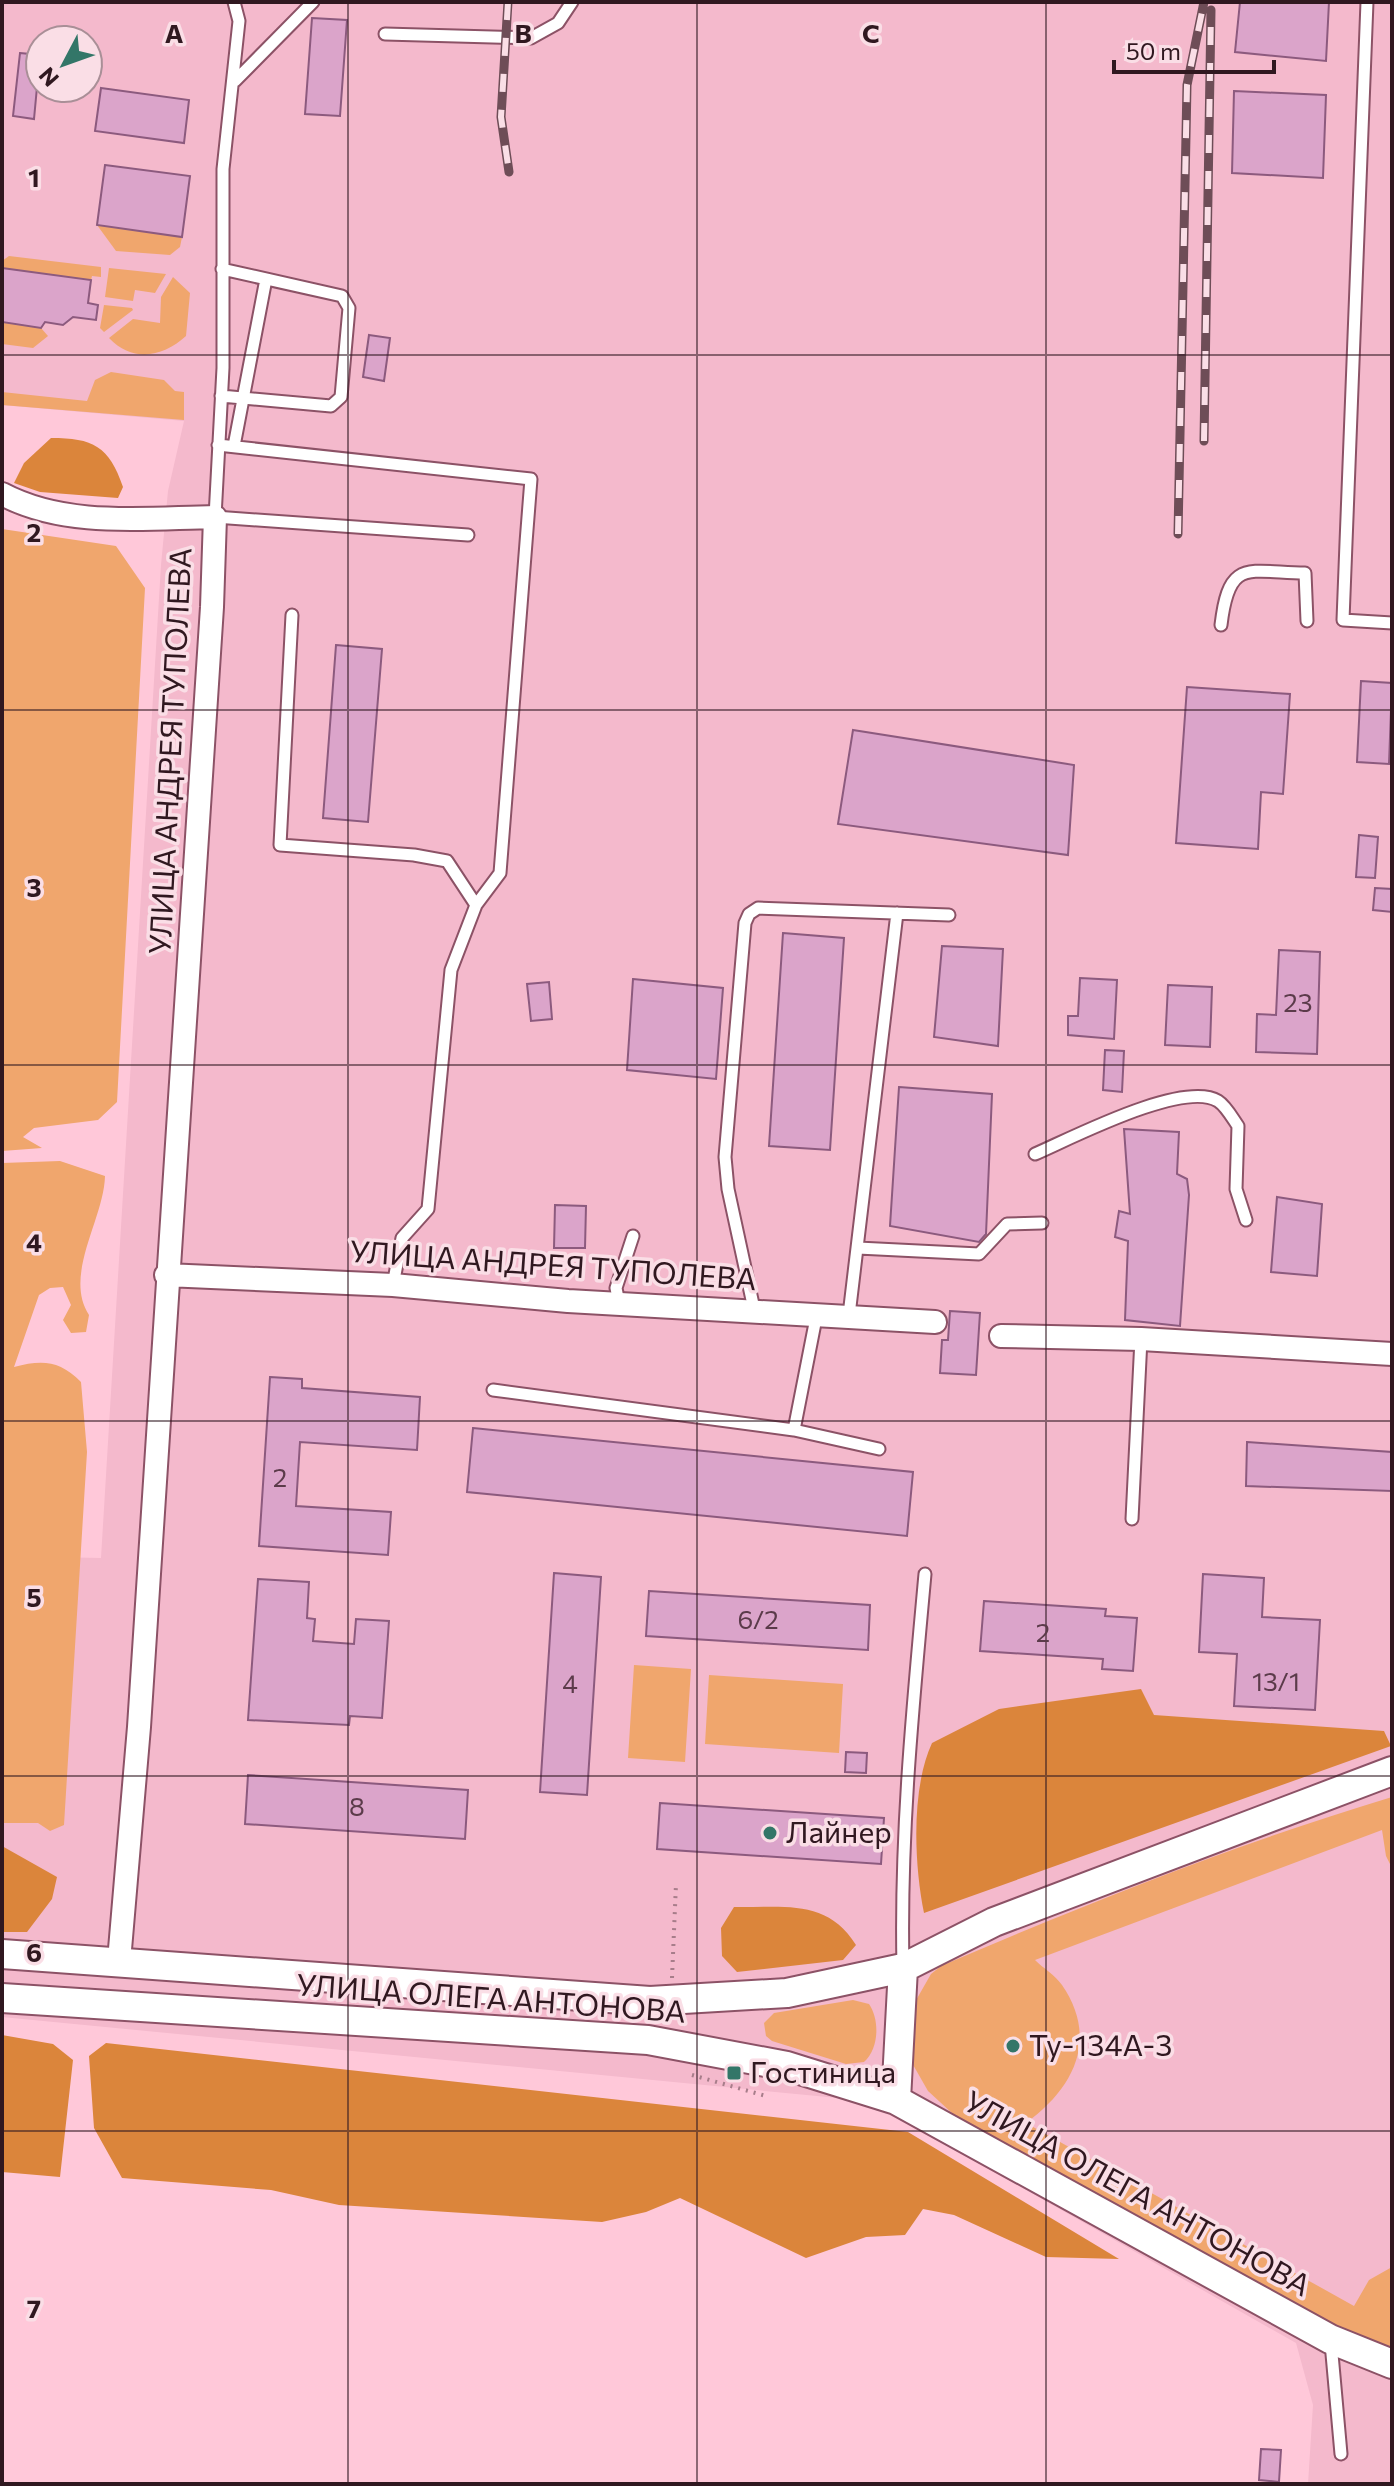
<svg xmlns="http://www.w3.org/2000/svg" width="1394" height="2486" viewBox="0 0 1394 2486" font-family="Commissioner,sans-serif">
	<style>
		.built { fill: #f4b9cc; fill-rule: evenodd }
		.green { fill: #f0a66d }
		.forest { fill: #db853b }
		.building { fill: #dba4ca; stroke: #8c5a7e; stroke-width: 2 }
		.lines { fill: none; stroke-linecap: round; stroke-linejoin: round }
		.service-casing { stroke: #8c5266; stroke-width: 15 }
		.minor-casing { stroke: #8c5266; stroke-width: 26 }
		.tertiary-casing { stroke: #8c5266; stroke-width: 32 }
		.path { stroke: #a77d8a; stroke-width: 4; stroke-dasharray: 2 6; stroke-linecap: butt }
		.service { stroke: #fff; stroke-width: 11 }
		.minor { stroke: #fff; stroke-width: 22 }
		.tertiary { stroke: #fff; stroke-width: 28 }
		.rail-casing { stroke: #6e4d57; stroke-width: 9 }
		.rail { stroke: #fadee6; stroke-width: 6; stroke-dasharray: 18; stroke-linecap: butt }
		.grid { fill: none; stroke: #301820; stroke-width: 2; stroke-opacity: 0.55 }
		.poi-dot { fill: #337668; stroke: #fadee6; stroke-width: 3 }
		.labels { text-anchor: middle; stroke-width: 7; stroke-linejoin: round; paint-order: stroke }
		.number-label { font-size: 26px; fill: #5b3b4a }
		.street-label { font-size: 30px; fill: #301820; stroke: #fadee6 }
		.poi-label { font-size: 30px; fill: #301820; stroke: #fadee6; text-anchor: start }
		.grid-label { font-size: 26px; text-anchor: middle; font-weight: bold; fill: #301820; stroke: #fadee6; stroke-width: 7; stroke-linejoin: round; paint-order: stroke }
	</style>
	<rect width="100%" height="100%" fill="#ffc8d9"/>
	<path class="built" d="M 2,2 L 1392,2 L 1392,2484 L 1308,2484 L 1313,2405 L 1296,2343 L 869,2101 L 2,2017 L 2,1556 L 101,1558 L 161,565 L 168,491 L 184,421 L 2,405 ZM 40,40 L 88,40 L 88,88 L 40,88 Z"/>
	<path class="green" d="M 97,225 L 182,237 L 180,247 L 170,255 L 116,251 Z
		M 9,256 L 101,267 L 101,277 L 92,276 L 91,280 L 2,268 L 2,261 Z
		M 109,268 L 166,274 L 155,293 L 135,290 L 133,301 L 105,297 Z
		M 173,277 L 190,293 L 186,336 C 163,357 133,363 109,338 L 133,319 L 160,323 L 161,297 Z
		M 104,305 L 132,308 L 133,310 L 104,332 L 100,328 Z
		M 2,322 L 41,328 L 48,336 L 33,348 L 2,344 Z
		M 111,372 L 164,380 L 175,391 L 184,392 L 184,420 L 2,405 L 2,392 L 87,401 L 95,380 Z
		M 2,529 L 116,546 L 145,588 L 117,1102 L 98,1120 L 34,1128 L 23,1137 L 42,1148 L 2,1151 Z
		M 60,1161 L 105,1176 C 104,1219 63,1275 89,1315 L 86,1332 L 71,1333 L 63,1320 L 71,1305 L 63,1287 L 50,1288 L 39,1295 L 14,1367 C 42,1360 59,1360 81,1382 L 87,1452 L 64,1825 L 50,1831 L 38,1823 L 2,1823 L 2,1163 Z
		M 634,1665 L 691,1669 L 685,1762 L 628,1758 Z
		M 709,1675 L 843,1684 L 839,1753 L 705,1744 Z
		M 1392,1797 L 1392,1868 L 1386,1856 L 1382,1830 L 1035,1960 C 1043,1968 1055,1975 1062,1985 C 1099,2039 1074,2088 1026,2123 L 1354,2306 L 1369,2280 L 1392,2267 L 1392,2357 L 953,2114 L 928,2091 L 912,2063 L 915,2002 L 931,1974 L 941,1966 C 1088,1903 1239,1843 1392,1797 Z
		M 853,2000 L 869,2004 C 880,2020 879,2049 864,2062 L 846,2064 L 772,2041 L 766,2036 L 764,2023 L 774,2013 Z"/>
	<path class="forest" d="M 51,438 C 93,438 109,446 123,487 L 118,498 L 40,492 L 14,483 L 24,463 Z
		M 1141,1689 L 1154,1715 L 1384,1731 L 1391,1746 L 924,1913 C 914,1864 911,1788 932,1743 L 999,1709 Z
		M 2,1846 L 57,1877 L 52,1899 L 27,1932 L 2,1932 Z
		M 734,1907 C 783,1908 827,1898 856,1945 L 843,1960 L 737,1972 L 722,1956 L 721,1928 Z
		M 2,2035 L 53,2044 L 73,2060 L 60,2177 L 2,2172 Z
		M 106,2043 L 908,2132 L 1119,2259 L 1046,2257 L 954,2215 L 923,2209 L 905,2235 L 866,2237 L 806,2258 L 680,2198 L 646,2212 L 602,2222 L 339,2205 L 271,2190 L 122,2178 L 94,2128 L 89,2056 Z"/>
	<path class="building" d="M 1240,2 L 1329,2 L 1326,61 L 1235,52 Z
		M 312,18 L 347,20 L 340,116 L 305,114 Z
		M 20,53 L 40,55 L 34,119 L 13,116 Z
		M 101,88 L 189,100 L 184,143 L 95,131 Z
		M 1234,91 L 1326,95 L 1323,178 L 1232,173 Z
		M 105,165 L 190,176 L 182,237 L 97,225 Z
		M 2,268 L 91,280 L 88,303 L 98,305 L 96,320 L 73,317 L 63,325 L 45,322 L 41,328 L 2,322 Z
		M 369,335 L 390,338 L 384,381 L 363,377 Z
		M 336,645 L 382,649 L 368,822 L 323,818 Z
		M 1361,681 L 1392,683 L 1389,764 L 1357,762 Z
		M 1187,687 L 1290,694 L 1283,794 L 1261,792 L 1258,849 L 1176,843 Z
		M 853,730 L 1074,765 L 1068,855 L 838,824 Z
		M 1359,835 L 1378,837 L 1375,878 L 1356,877 Z
		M 1375,888 L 1392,889 L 1392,912 L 1373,910 Z
		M 783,933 L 844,938 L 830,1150 L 769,1146 Z
		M 942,946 L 1003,949 L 998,1046 L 934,1037 Z
		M 1279,950 L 1320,952 L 1317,1054 L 1256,1052 L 1257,1014 L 1276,1015 Z
		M 1080,978 L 1117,980 L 1114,1039 L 1068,1035 L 1068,1016 L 1078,1016 Z
		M 633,979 L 723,988 L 716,1079 L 627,1070 Z
		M 549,982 L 552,1019 L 531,1021 L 527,984 Z
		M 1168,985 L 1212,987 L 1210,1047 L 1165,1045 Z
		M 1105,1050 L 1124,1051 L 1122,1092 L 1103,1090 Z
		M 899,1087 L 992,1094 L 986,1234 L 979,1242 L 890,1226 Z
		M 1124,1129 L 1179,1132 L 1177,1174 L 1187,1179 L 1189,1195 L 1180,1326 L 1125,1320 L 1128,1241 L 1115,1237 L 1119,1211 L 1130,1214 Z
		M 1277,1197 L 1322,1204 L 1317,1276 L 1271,1272 Z
		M 555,1205 L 586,1206 L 585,1248 L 554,1248 Z
		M 950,1311 L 980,1313 L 976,1375 L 940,1373 L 942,1340 L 948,1340 Z
		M 270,1377 L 302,1379 L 302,1388 L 420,1397 L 417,1450 L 300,1442 L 296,1506 L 391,1512 L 388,1555 L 259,1546 Z
		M 473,1428 L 913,1472 L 907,1536 L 467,1492 Z
		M 1247,1442 L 1392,1452 L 1392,1491 L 1246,1486 Z
		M 554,1573 L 601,1577 L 587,1795 L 540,1792 Z
		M 1203,1574 L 1264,1578 L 1262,1617 L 1320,1620 L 1315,1710 L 1234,1706 L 1237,1654 L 1199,1652 Z
		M 258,1579 L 309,1582 L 307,1618 L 315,1619 L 313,1641 L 354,1644 L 356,1619 L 389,1621 L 382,1718 L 350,1716 L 349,1725 L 248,1720 Z
		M 649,1591 L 870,1605 L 868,1650 L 646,1636 Z
		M 984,1601 L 1106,1609 L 1105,1616 L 1137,1618 L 1133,1671 L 1102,1669 L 1103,1659 L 980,1651 Z
		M 846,1752 L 867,1753 L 866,1773 L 845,1772 Z
		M 248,1775 L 468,1790 L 465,1839 L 245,1824 Z
		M 660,1803 L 884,1818 L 881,1864 L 657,1849 Z
		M 1261,2449 L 1281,2450 L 1279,2482 L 1259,2480 Z"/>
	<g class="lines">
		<defs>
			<path id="service" d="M 234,2 L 239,21 L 223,169 L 223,368 L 215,517 L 468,535
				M 1367,2 L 1343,620 L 1392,623
				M 385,34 L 531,38 L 558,23 L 572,2
				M 235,81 L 313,2
				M 221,396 L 331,406 L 341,397 L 349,308 L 342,296 L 222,269
				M 218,445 L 531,479 L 500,873 L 476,905
				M 234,446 L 266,279
				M 292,615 L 280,845 L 414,855 L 447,861 L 476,905 L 451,970 L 428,1209 L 402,1238 L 393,1285
				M 1221,625 C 1229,558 1247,572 1305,573 L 1307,621
				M 1035,1154 C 1072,1138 1183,1080 1218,1101 C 1226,1106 1233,1119 1238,1126 L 1236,1189 L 1246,1220
				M 858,1248 L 979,1254 L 1007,1224 L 1042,1223
				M 619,1303 L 616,1288 L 633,1236
				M 754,1309 L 728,1189 L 725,1157 L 745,923 L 749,914 L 758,908 L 949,915
				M 849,1315 L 897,913
				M 493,1390 L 794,1430 L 879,1449
				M 794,1430 L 817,1313
				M 1132,1519 L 1141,1339
				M 903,1967 C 900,1835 913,1705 925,1574
				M 1331,2343 L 1341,2454"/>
			<path id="minor" d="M 2,494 C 66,528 144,518 215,517 L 212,607 L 139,1727 L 119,1961
				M 166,1275 L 393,1285 L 568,1301 L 935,1322
				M 1001,1336 L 1141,1339 L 1392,1354"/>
			<path id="tertiary" d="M 2,1954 L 650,2001 L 787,1993 L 903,1968 L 994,1922 L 1392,1771
				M 2,1998 L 648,2040 L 787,2066 L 896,2100 L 1330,2339 L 1392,2364
				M 896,2100 L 903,1968"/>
		</defs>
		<use href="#service" class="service-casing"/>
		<use href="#minor" class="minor-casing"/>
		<use href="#tertiary" class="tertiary-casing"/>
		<path class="path" d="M 672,1978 L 676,1884
			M 692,2075 L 766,2096"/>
		<use href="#service" class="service"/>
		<use href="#minor" class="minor"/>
		<use href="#tertiary" class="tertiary"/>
		<defs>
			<path id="rail" d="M 508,2 L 501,117 L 509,172
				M 1204,441 L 1211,10
				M 1178,534 L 1187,85 L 1204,2"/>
		</defs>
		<use href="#rail" class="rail-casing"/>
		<use href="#rail" class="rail"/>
	</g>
	<path class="grid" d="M 348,2 L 348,2484M 697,2 L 697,2484M 1046,2 L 1046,2484M 2,355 L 1392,355M 2,710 L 1392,710M 2,1065 L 1392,1065M 2,1421 L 1392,1421M 2,1776 L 1392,1776M 2,2131 L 1392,2131"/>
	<g class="poi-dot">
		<circle cx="770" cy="1833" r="8"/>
		<circle cx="1013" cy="2046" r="8"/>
		<rect x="726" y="2065" width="16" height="16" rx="4"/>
	</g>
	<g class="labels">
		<g class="number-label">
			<text x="1298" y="1012">23</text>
			<text x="280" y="1487">2</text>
			<text x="758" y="1629">6/2</text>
			<text x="1043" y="1642">2</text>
			<text x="1276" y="1691">13/1</text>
			<text x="570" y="1693">4</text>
			<text x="357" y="1816">8</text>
		</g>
		<g class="street-label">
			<text transform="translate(171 751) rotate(-87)" y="10">УЛИЦА АНДРЕЯ ТУПОЛЕВА</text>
			<text transform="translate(553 1266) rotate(4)" y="10">УЛИЦА АНДРЕЯ ТУПОЛЕВА</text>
			<text transform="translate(491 1999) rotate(4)" y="10">УЛИЦА ОЛЕГА АНТОНОВА</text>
			<text transform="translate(1137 2194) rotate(29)" y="10">УЛИЦА ОЛЕГА АНТОНОВА</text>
		</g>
		<g class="poi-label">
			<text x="786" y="1843">Лайнер</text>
			<text x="1029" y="2056">Ту-134А-3</text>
			<text x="750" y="2083">Гостиница</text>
		</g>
	</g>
	<g class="grid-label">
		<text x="174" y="43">A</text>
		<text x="523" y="43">B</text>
		<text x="871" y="43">C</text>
		<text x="34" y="187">1</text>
		<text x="34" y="542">2</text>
		<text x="34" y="897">3</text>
		<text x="34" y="1252">4</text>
		<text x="34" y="1607">5</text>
		<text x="34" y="1962">6</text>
		<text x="34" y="2318">7</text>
	</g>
	<rect width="1394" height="2486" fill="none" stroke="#301820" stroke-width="8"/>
	<g transform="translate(64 64) rotate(229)"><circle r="38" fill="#fadee6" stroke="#a98f97" stroke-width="2"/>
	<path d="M0-6L14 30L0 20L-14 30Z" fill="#337668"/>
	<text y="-12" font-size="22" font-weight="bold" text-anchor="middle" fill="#301820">N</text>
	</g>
	<path d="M1114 60v12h160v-12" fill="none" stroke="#301820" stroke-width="4"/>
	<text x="1126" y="60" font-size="24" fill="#301820" stroke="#fadee6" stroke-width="6" paint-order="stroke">50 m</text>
</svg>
